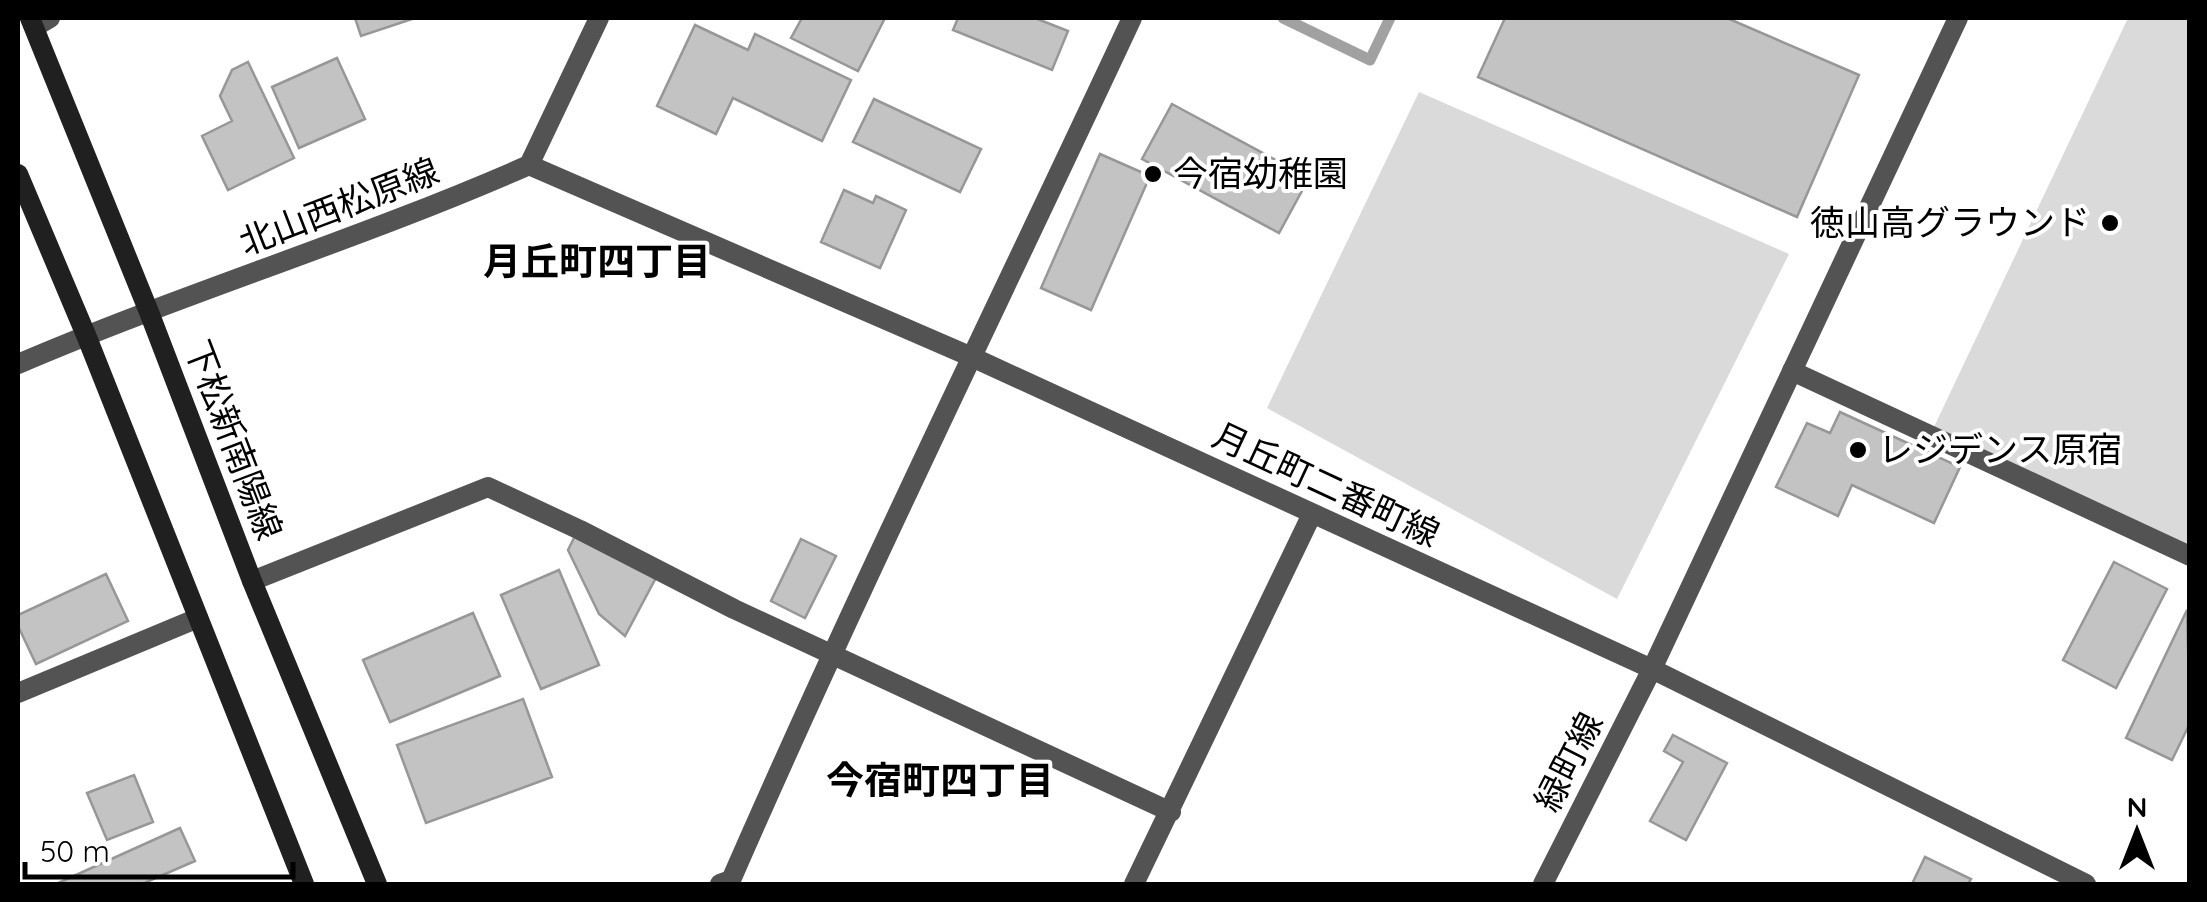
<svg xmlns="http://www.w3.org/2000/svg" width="2207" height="902" viewBox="0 0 2207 902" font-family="Quicksand,'Noto Sans JP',sans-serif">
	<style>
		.green { fill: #dadada }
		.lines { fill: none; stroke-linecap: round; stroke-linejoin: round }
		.stream { stroke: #a1a1a1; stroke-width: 11 }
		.building { fill: #c3c3c3; stroke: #979797; stroke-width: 2.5 }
		.minor { stroke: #535353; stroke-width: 20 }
		.tertiary { stroke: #535353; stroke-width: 20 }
		.secondary { stroke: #202020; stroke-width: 20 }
		.poi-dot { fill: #000; stroke: #fff; stroke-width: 4 }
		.labels { text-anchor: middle; stroke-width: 8; stroke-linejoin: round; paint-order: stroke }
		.poi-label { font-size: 35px; fill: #000; stroke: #fff; text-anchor: start }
		.street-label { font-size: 35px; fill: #000; stroke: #fff }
		.neighbourhood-label { font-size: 38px; font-weight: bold; fill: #000; stroke: #fff }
	</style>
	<rect width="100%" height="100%" fill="#fff"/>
	<path class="green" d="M 2128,18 L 2189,18 L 2189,550 L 1933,429 Z
		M 1419,92 L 1789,254 L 1617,599 L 1267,408 Z"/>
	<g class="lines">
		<path class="stream" d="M 1283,18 L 1370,60 L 1390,18"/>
	</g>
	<path class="building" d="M 355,18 L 415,18 L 361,36 Z
		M 802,18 L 885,18 L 858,71 L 791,38 Z
		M 958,18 L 1035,18 L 1068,31 L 1052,70 L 953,30 Z
		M 1505,18 L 1727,18 L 1859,75 L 1797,217 L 1478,77 Z
		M 695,25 L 748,50 L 755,34 L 851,80 L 822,141 L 733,98 L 716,134 L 657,106 Z
		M 337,58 L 365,119 L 299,148 L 272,87 Z
		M 248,62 L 294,158 L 228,190 L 202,136 L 232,121 L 220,96 L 232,70 Z
		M 874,99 L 981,149 L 960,192 L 853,142 Z
		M 1172,104 L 1309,178 L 1279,233 L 1142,159 Z
		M 1100,154 L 1150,176 L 1091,310 L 1041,288 Z
		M 844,190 L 873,203 L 876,196 L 906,210 L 880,268 L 821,242 Z
		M 1840,412 L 1960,467 L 1934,523 L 1852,485 L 1838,516 L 1776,487 L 1807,423 L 1830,433 Z
		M 578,530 L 659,572 L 625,636 L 599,614 L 568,550 Z
		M 801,539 L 836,556 L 805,618 L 771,601 Z
		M 2114,562 L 2167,589 L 2116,688 L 2063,660 Z
		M 559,570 L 599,665 L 541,689 L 501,595 Z
		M 106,574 L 128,621 L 36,664 L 18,626 L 18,615 Z
		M 2187,610 L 2190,723 L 2172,760 L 2126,738 Z
		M 473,613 L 500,676 L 390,722 L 363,660 Z
		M 523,699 L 552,777 L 426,823 L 397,745 Z
		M 1673,735 L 1727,763 L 1686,840 L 1650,821 L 1683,762 L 1664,751 Z
		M 134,775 L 153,822 L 107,840 L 87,793 Z
		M 180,828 L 195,861 L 142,884 L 56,884 Z
		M 1925,857 L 1971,879 L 1968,884 L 1912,884 Z"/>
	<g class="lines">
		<path class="minor" d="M 35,27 L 50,18
			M 1792,371 L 2190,556
			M 252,581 L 488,487 L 580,530 L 734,609 L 1171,812
			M 18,693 L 198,618
			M 720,884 L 731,880 C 858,589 998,305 1132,18
			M 1134,884 L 1312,514"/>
		<path class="tertiary" d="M 529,165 L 974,358 L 1652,669 L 2086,884
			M 18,364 C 186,292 361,239 529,165 L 599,18
			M 1543,884 L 1652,669 L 1958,18"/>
		<path class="secondary" d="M 30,18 L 149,312 L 252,581 L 377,884
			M 18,174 L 86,335 L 304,884"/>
	</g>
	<g class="poi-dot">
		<circle cx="1153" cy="174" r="10"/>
		<circle cx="2110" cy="223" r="10"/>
		<circle cx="1858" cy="450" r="10"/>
	</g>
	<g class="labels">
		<g class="poi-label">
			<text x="1173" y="186">今宿幼稚園</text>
			<text x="2090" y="235" text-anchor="end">徳山高グラウンド</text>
			<text x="1878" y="462">レジデンス原宿</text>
		</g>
		<g class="street-label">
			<text transform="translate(339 207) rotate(-21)" y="12">北山西松原線</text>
			<text transform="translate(233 440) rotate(69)" y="12">下松新南陽線</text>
			<text transform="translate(1326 485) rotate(25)" y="12">月丘町二番町線</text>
			<text transform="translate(1569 762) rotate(-63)" y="12">緑町線</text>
		</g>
		<g class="neighbourhood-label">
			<text x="597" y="275">月丘町四丁目</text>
			<text x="940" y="794">今宿町四丁目</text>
		</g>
	</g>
	<rect width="2207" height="902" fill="none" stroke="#000000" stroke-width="40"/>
	<g transform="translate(2137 832)" stroke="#ffffff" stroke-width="8" paint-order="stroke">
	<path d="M0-8L18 38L0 25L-18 38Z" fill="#000000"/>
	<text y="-15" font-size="28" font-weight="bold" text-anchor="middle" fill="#000000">N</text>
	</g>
	<path d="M25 862v15h268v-15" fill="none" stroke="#000000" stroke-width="5"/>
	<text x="40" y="862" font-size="30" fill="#000000" stroke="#ffffff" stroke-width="8" paint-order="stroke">50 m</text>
</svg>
